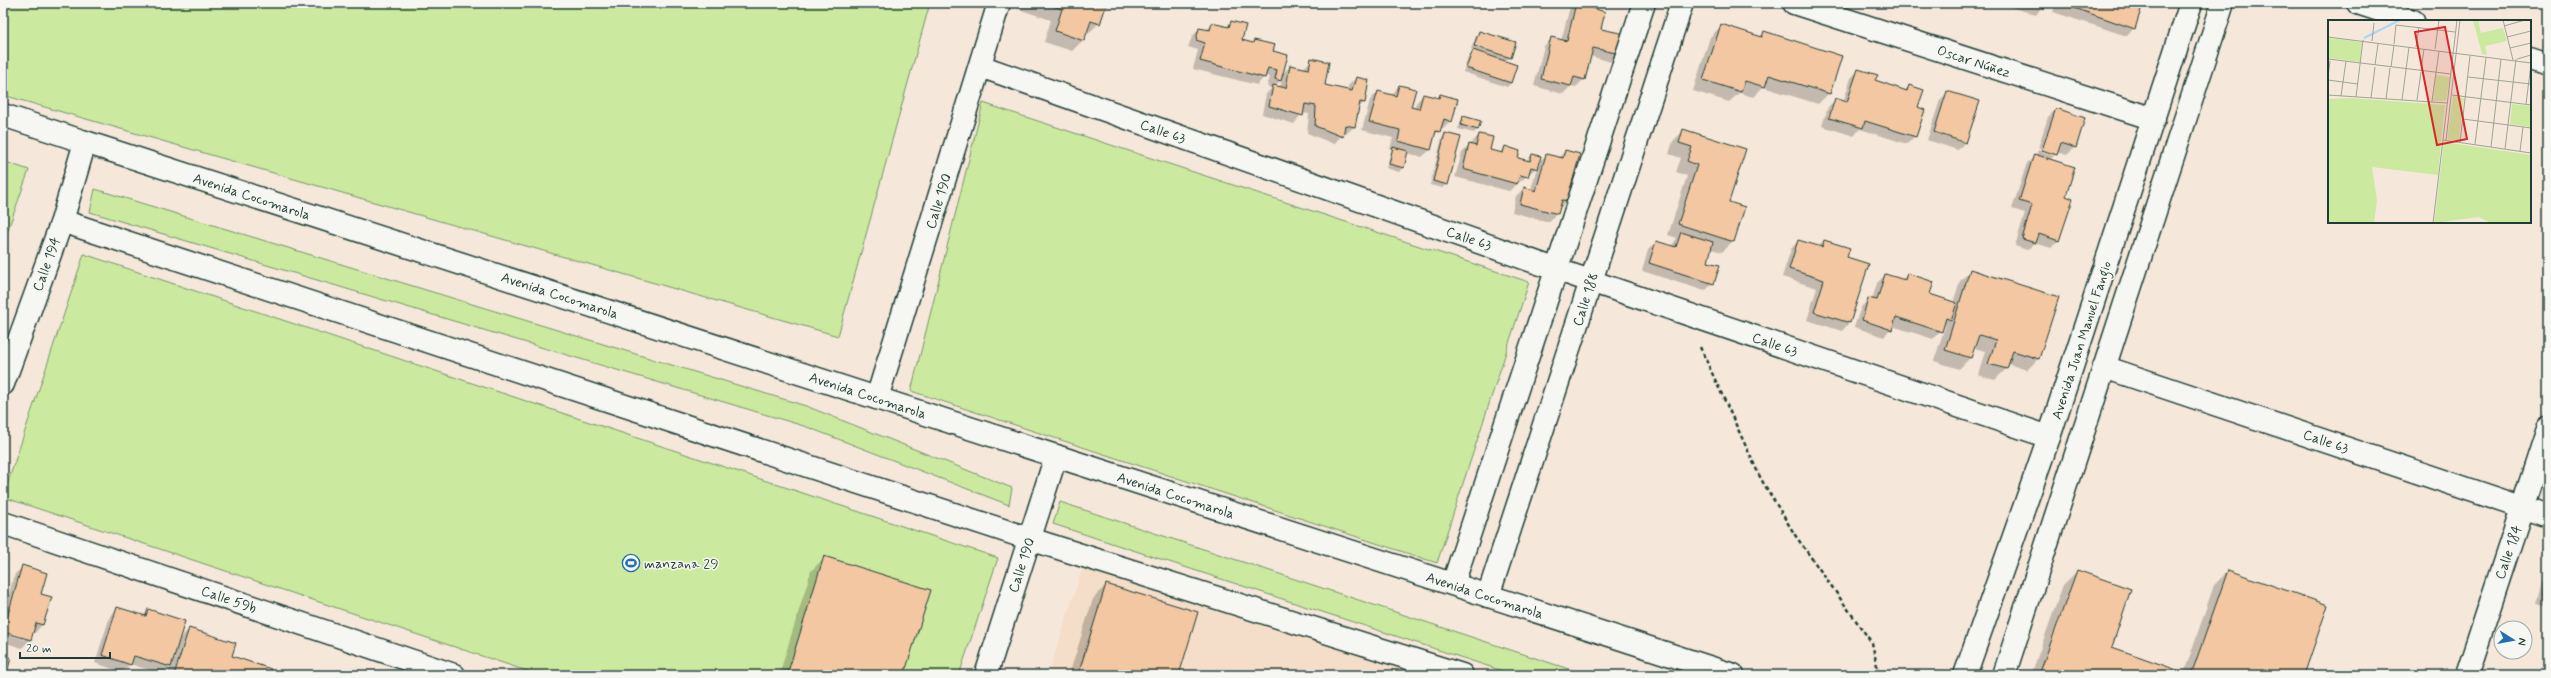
<svg xmlns="http://www.w3.org/2000/svg" width="2551" height="678" viewBox="0 0 2551 678" font-family="Mynerve,sans-serif">
	<style>
		.built { fill: #f4dec9 }
		.green { fill: #cce9a0; stroke: #76936a }
		.shadow { fill: #0003; fill-rule: evenodd }
		.building { fill: #f2c7a2; stroke: #1f3d34 }
		.lines { fill: none; stroke-linecap: round; stroke-linejoin: round }
		.minor-casing { stroke: #1f3d34; stroke-width: 25 }
		.tertiary-casing { stroke: #1f3d34; stroke-width: 25 }
		.secondary-casing { stroke: #1f3d34; stroke-width: 25 }
		.path { stroke: #1f3d34; stroke-width: 2.5; stroke-dasharray: 4 3; stroke-linecap: butt }
		.minor { stroke: #f6f6f2; stroke-width: 22 }
		.tertiary { stroke: #f6f6f2; stroke-width: 22 }
		.secondary { stroke: #f6f6f2; stroke-width: 22 }
		.labels { text-anchor: middle; stroke-width: 3; stroke-linejoin: round; paint-order: stroke }
		.street-label { font-size: 14px; fill: #1f3d34; stroke: #f6f6f2 }
		.poi-label { font-size: 14px; fill: #1f3d34; stroke: #f6f6f2; text-anchor: start }
		.inset-river { fill: none; stroke: #acd4f6; stroke-width: 2 }
		.inset-road { fill: none; stroke: #9fa498; stroke-width: 1 }
		.view { fill: #d62828; fill-opacity: 0.15; stroke: #d62828; stroke-width: 2 }
		.inset-edge { fill: none; stroke: #1f3d34; stroke-width: 2 }
	</style>
	<rect width="100%" height="100%" fill="#f5e8da"/>
	<filter id="ink" filterUnits="userSpaceOnUse"><feTurbulence type="fractalNoise" baseFrequency=".025" numOctaves="2"/><feDisplacementMap in="SourceGraphic" scale="8" xChannelSelector="R" yChannelSelector="G"/><feConvolveMatrix kernelMatrix="1 2 1 2 8 2 1 2 1" color-interpolation-filters="sRGB"/></filter>
	<g filter="url(#ink)">
		<path class="built" d="M 1084,563 L 1435,675 L 1048,675 Z"/>
		<path class="green" d="M 3,3 L 930,3 L 838,336 L 3,95 Z
			M 983,103 L 1529,282 L 1437,563 L 911,391 Z
			M 3,161 L 29,170 L 3,244 Z
			M 95,189 L 806,406 L 1012,488 L 1009,505 L 807,427 L 90,212 Z
			M 84,254 L 998,558 L 959,675 L 539,675 L 3,497 Z
			M 1060,502 L 1587,675 L 1515,675 L 1053,524 Z"/>
		<path class="shadow" d="M 1020,3 L 1106,3 L 1099,23 L 1088,34 L 1086,34 L 1083,40 L 1072,51 L 1044,42 L 1051,20 L 1018,9 Z
			M 1571,3 L 1594,3 L 1592,9 L 1600,29 L 1619,54 L 1611,62 L 1590,56 L 1584,79 L 1576,87 L 1571,86 L 1563,94 L 1534,86 L 1544,46 L 1552,38 L 1561,41 Z
			M 1998,3 L 2045,3 L 2036,15 Z
			M 2056,3 L 2142,3 L 2134,28 L 2127,36 L 2053,12 Z
			M 1231,22 L 1241,41 L 1251,43 L 1254,41 L 1272,52 L 1282,74 L 1291,66 L 1304,68 L 1312,59 L 1324,86 L 1347,91 L 1348,86 L 1356,78 L 1364,103 L 1358,108 L 1354,127 L 1346,134 L 1343,134 L 1334,144 L 1307,133 L 1309,114 L 1302,113 L 1294,124 L 1262,114 L 1266,94 L 1272,88 L 1267,87 L 1270,77 L 1265,76 L 1257,85 L 1193,69 L 1198,50 L 1188,47 L 1192,37 L 1199,29 L 1206,30 L 1213,24 L 1226,27 ZM 1282,79 L 1280,88 L 1274,87 Z
			M 1721,26 L 1759,38 L 1765,32 L 1829,93 L 1818,104 L 1763,87 L 1753,97 L 1739,93 L 1729,102 L 1693,91 L 1710,37 Z
			M 1480,32 L 1510,57 L 1505,62 L 1516,66 L 1511,83 L 1507,87 L 1463,72 L 1469,55 L 1474,50 L 1471,49 L 1476,36 Z
			M 1859,70 L 1874,81 L 1904,91 L 1909,86 L 1917,108 L 1915,136 L 1907,144 L 1860,129 L 1854,136 L 1822,126 L 1828,107 L 1836,99 L 1843,102 L 1851,78 Z
			M 1399,86 L 1410,108 L 1414,109 L 1416,103 L 1423,95 L 1437,99 L 1440,95 L 1451,121 L 1443,129 L 1440,128 L 1433,138 L 1430,150 L 1422,157 L 1407,153 L 1403,168 L 1399,172 L 1386,168 L 1392,149 L 1390,149 L 1393,138 L 1362,130 L 1370,100 L 1378,92 L 1391,96 Z
			M 1948,92 L 1965,142 L 1958,150 L 1927,140 L 1940,100 Z
			M 2056,109 L 2075,147 L 2067,155 L 2057,152 L 2050,160 L 2059,240 L 2051,248 L 2035,243 L 2027,250 L 2015,246 L 2025,213 L 2012,209 L 2027,163 L 2036,156 L 2038,150 L 2053,155 L 2053,153 L 2038,148 L 2048,117 Z
			M 1463,117 L 1478,129 L 1474,133 L 1458,129 Z
			M 1684,130 L 1728,202 L 1733,241 L 1722,252 L 1711,249 L 1706,262 L 1713,283 L 1705,291 L 1642,271 L 1648,250 L 1656,242 L 1671,247 L 1677,238 L 1668,235 L 1687,176 L 1676,172 L 1681,158 L 1669,154 L 1673,141 Z
			M 1445,134 L 1447,184 L 1443,188 L 1430,185 L 1442,138 Z
			M 1479,135 L 1489,150 L 1499,153 L 1505,147 L 1517,159 L 1526,161 L 1532,155 L 1538,163 L 1546,155 L 1558,158 L 1565,151 L 1566,201 L 1549,222 L 1512,212 L 1516,196 L 1524,188 L 1531,190 L 1537,167 L 1509,191 L 1455,177 L 1462,153 Z
			M 1798,241 L 1818,247 L 1824,241 L 1846,258 L 1868,265 L 1849,323 L 1842,331 L 1807,320 L 1817,288 L 1782,277 L 1791,249 Z
			M 1971,270 L 2058,297 L 2038,359 L 2027,370 L 2008,364 L 2006,369 L 1995,380 L 1978,375 L 1985,351 L 1974,348 L 1971,357 L 1959,369 L 1934,361 L 1946,324 L 1933,339 L 1892,326 L 1884,337 L 1854,327 L 1861,307 L 1869,299 L 1872,300 L 1877,283 L 1885,275 L 1901,280 L 1908,274 L 1929,295 L 1953,303 L 1960,281 Z
			M 825,557 L 903,675 L 779,675 L 811,571 Z
			M 23,567 L 39,594 L 51,598 L 42,625 L 35,633 L 32,632 L 30,640 L 22,648 L 3,642 L 3,633 L 26,640 L 26,638 L 3,631 L 3,611 L 15,574 Z
			M 2077,571 L 2110,647 L 2184,673 L 2214,585 L 2228,571 L 2303,675 L 2031,675 L 2063,585 Z
			M 2548,578 L 2548,606 L 2537,603 L 2543,583 Z
			M 1106,585 L 1178,675 L 1069,675 L 1093,599 Z
			M 117,608 L 143,616 L 148,611 L 178,640 L 189,629 L 231,657 L 268,675 L 167,675 L 170,667 L 162,674 L 130,664 L 122,672 L 95,663 L 110,616 Z
			M 2548,666 L 2548,675 L 2545,675 L 2547,668 Z"/>
		<path class="building" d="M 1044,3 L 1107,3 L 1100,24 L 1091,21 L 1084,41 L 1055,31 L 1062,9 Z
			M 1576,3 L 1595,3 L 1593,8 L 1605,12 L 1601,29 L 1625,34 L 1620,54 L 1593,48 L 1585,80 L 1574,77 L 1571,86 L 1541,79 L 1551,37 L 1567,41 Z
			M 2029,3 L 2046,3 L 2045,8 Z
			M 2060,3 L 2143,3 L 2135,29 Z
			M 1231,21 L 1246,25 L 1242,40 L 1253,43 L 1254,40 L 1275,45 L 1273,51 L 1288,55 L 1281,81 L 1275,79 L 1277,70 L 1268,68 L 1265,78 L 1200,61 L 1205,43 L 1196,40 L 1199,28 L 1210,30 L 1212,23 L 1229,27 Z
			M 1721,24 L 1762,37 L 1764,31 L 1842,56 L 1830,94 L 1769,75 L 1765,87 L 1745,81 L 1741,92 L 1703,80 Z
			M 1479,31 L 1516,42 L 1511,58 L 1474,46 Z
			M 1473,50 L 1517,65 L 1511,83 L 1466,68 Z
			M 1311,58 L 1329,62 L 1325,85 L 1352,91 L 1356,77 L 1369,80 L 1365,103 L 1360,102 L 1355,127 L 1345,125 L 1343,137 L 1315,126 L 1316,106 L 1305,104 L 1303,116 L 1269,106 L 1273,85 L 1286,88 L 1290,65 L 1309,69 Z
			M 1858,69 L 1878,75 L 1875,80 L 1907,91 L 1909,85 L 1924,90 L 1918,107 L 1925,110 L 1916,137 L 1865,121 L 1863,128 L 1829,118 L 1835,98 L 1847,102 Z
			M 1399,85 L 1416,89 L 1411,107 L 1419,109 L 1423,94 L 1439,98 L 1440,94 L 1458,99 L 1452,122 L 1444,119 L 1440,132 L 1436,131 L 1431,150 L 1398,141 L 1400,130 L 1369,122 L 1378,91 L 1396,96 Z
			M 1947,91 L 1980,101 L 1966,143 L 1934,132 Z
			M 2056,108 L 2085,118 L 2076,148 L 2061,143 L 2057,155 L 2042,150 Z
			M 1463,116 L 1481,121 L 1478,130 L 1461,125 Z
			M 1683,129 L 1746,149 L 1729,202 L 1745,207 L 1734,242 L 1678,224 L 1697,165 L 1687,161 L 1692,147 L 1679,143 Z
			M 1445,133 L 1461,137 L 1448,185 L 1433,181 Z
			M 1479,134 L 1493,137 L 1490,150 L 1503,153 L 1505,146 L 1520,151 L 1518,158 L 1530,161 L 1532,154 L 1541,156 L 1538,169 L 1531,167 L 1528,177 L 1520,175 L 1517,184 L 1463,169 L 1469,144 L 1476,146 Z
			M 1393,147 L 1408,151 L 1404,168 L 1389,164 Z
			M 1565,150 L 1580,154 L 1567,201 L 1562,200 L 1558,214 L 1520,204 L 1524,187 L 1536,191 L 1546,154 L 1563,158 Z
			M 2034,154 L 2075,167 L 2066,196 L 2073,199 L 2059,241 L 2039,234 L 2036,243 L 2022,239 L 2032,205 L 2019,201 Z
			M 1681,232 L 1713,242 L 1708,262 L 1720,265 L 1714,284 L 1649,263 L 1656,241 L 1676,247 Z
			M 1798,240 L 1822,247 L 1824,240 L 1850,248 L 1847,257 L 1869,264 L 1850,323 L 1814,312 L 1824,280 L 1789,269 Z
			M 1970,269 L 2059,297 L 2039,359 L 2013,351 L 2007,369 L 1988,364 L 1996,340 L 1979,335 L 1971,358 L 1945,350 Z
			M 1907,273 L 1934,282 L 1930,294 L 1957,303 L 1951,320 L 1946,318 L 1942,332 L 1896,317 L 1892,330 L 1862,320 L 1868,298 L 1877,300 L 1885,274 L 1905,280 Z
			M 824,556 L 931,590 L 904,675 L 787,675 Z
			M 22,565 L 47,573 L 41,594 L 52,597 L 43,625 L 36,623 L 31,640 L 3,632 Z
			M 2077,570 L 2131,589 L 2112,647 L 2191,675 L 2039,675 Z
			M 2228,570 L 2328,605 L 2304,675 L 2191,675 Z
			M 2548,582 L 2548,597 L 2544,595 Z
			M 1106,584 L 1198,612 L 1179,675 L 1078,675 Z
			M 117,607 L 146,616 L 148,609 L 185,621 L 171,667 L 134,656 L 131,665 L 102,655 Z
			M 189,628 L 236,643 L 232,656 L 271,669 L 269,675 L 174,675 Z
			M 3,655 L 11,658 L 6,675 L 3,675 Z"/>
		<g class="lines">
			<defs>
				<path id="minor" d="M 1794,3 L 2154,119
					M 2358,3 L 2413,21
					M 2530,59 L 2548,65
					M 980,66 L 1555,269 L 2049,437
					M 62,221 L 1030,539 L 1462,675
					M 2104,367 L 2548,516
					M 3,384 L 62,221 L 85,142
					M 877,398 L 999,3
					M 3,523 L 454,675
					M 1453,584 L 1644,3
					M 1488,596 L 1682,3
					M 986,675 L 1056,456
					M 2467,675 L 2548,429"/>
				<path id="tertiary" d="M 3,115 L 85,142"/>
				<path id="secondary" d="M 85,142 L 1733,675
					M 1965,675 L 2049,437 L 2191,3
					M 2004,675 L 2223,3"/>
			</defs>
			<use href="#minor" class="minor-casing"/>
			<use href="#tertiary" class="tertiary-casing"/>
			<use href="#secondary" class="secondary-casing"/>
			<path class="path" d="M 1700,347 L 1761,479 L 1795,535 L 1872,643 L 1879,675"/>
			<use href="#minor" class="minor"/>
			<use href="#tertiary" class="tertiary"/>
			<use href="#secondary" class="secondary"/>
		</g>
	</g>
	<defs>
		<symbol id="stadium-ring" viewBox="-11 -11 22 22"><circle r="9.5" fill="#f6f6f2" stroke="#1f6fb2" stroke-width="1.5"/><path d="M0-5a6.5 5 0 1 0 0 10a6.5 5 0 1 0 0-10ZM-3.5-1.8h7v3.6h-7Z" fill="#1f6fb2"/></symbol>
	</defs>
	<g fill-rule="evenodd">
		<use href="#stadium-ring" x="621" y="553" width="20" height="20"/>
	</g>
	<g class="labels">
		<g class="street-label">
			<text transform="translate(1974 61) rotate(18)" y="5">Oscar Núñez</text>
			<text transform="translate(1163 131) rotate(19)" y="5">Calle 63</text>
			<text transform="translate(252 196) rotate(18)" y="5">Avenida Cocomarola</text>
			<text transform="translate(938 201) rotate(-73)" y="5">Calle 190</text>
			<text transform="translate(1469 238) rotate(19)" y="5">Calle 63</text>
			<text transform="translate(46 264) rotate(-70)" y="5">Calle 194</text>
			<text transform="translate(560 295) rotate(18)" y="5">Avenida Cocomarola</text>
			<text transform="translate(1585 299) rotate(-72)" y="5">Calle 188</text>
			<text transform="translate(2081 340) rotate(-72)" y="5">Avenida Juan Manuel Fangio</text>
			<text transform="translate(1775 344) rotate(19)" y="5">Calle 63</text>
			<text transform="translate(868 395) rotate(18)" y="5">Avenida Cocomarola</text>
			<text transform="translate(2326 441) rotate(19)" y="5">Calle 63</text>
			<text transform="translate(1176 495) rotate(18)" y="5">Avenida Cocomarola</text>
			<text transform="translate(2508 552) rotate(-71)" y="5">Calle 184</text>
			<text transform="translate(1021 565) rotate(-72)" y="5">Calle 190</text>
			<text transform="translate(1485 595) rotate(18)" y="5">Avenida Cocomarola</text>
			<text transform="translate(229 599) rotate(19)" y="5">Calle 59b</text>
		</g>
		<g class="poi-label">
			<text x="644" y="568">manzana 29</text>
		</g>
	</g>
	<g transform="translate(2328 20)">
		<rect width="203" height="203" fill="#f5e8da"/>
		<path d="M 145,0 L 150,0 L 153,13 L 175,8 L 179,21 L 157,26 L 159,35 L 154,34 ZM 0,18 L 34,22 L 32,42 L 0,38 ZM 108,55 L 122,57 L 118,81 L 105,81 ZM 125,76 L 136,78 L 131,121 L 119,119 ZM 22,78 L 117,85 L 110,155 L 44,147 L 49,181 L 46,203 L 0,203 L 0,79 ZM 184,84 L 203,86 L 203,107 L 182,104 ZM 116,122 L 203,135 L 203,203 L 162,203 L 151,197 L 106,203 Z" fill="#cce9a0"/>
		<path class="inset-river" d="M 36,18 L 72,0"/>
		<path class="inset-road" d="M 175,0 L 185,40M 176,6 L 197,0M 0,17 L 203,43M 179,17 L 203,11M 44,21 L 46,3M 66,24 L 68,5 L 127,12M 88,27 L 91,7M 182,28 L 203,23M 107,29 L 111,0M 0,39 L 123,54M 189,39 L 203,35M 47,45 L 50,24M 63,47 L 66,25M 93,51 L 96,29M 0,57 L 2,41M 140,57 L 203,64M 0,60 L 30,64M 0,75 L 119,83M 124,75 L 203,85M 13,76 L 18,41M 28,77 L 35,20M 43,78 L 47,47M 58,79 L 62,48M 74,80 L 81,27M 89,80 L 93,52M 104,81 L 111,31M 198,84 L 203,44M 135,99 L 203,108M 115,120 L 129,0M 118,120 L 132,0M 132,122 L 142,36M 147,124 L 158,38M 163,127 L 173,39M 177,129 L 188,39M 192,131 L 195,107M 105,203 L 115,120 L 203,133"/>
		<path class="view" d="M 117,7 L 139,119 L 109,125 L 87,12 Z"/>
		<rect width="203" height="203" class="inset-edge"/>
	</g>
	<rect width="2551" height="678" fill="none" stroke="#f6f6f2" stroke-width="16"/>
	<rect x="8" y="8" width="2535" height="662" fill="none" stroke="#1f3d34" stroke-width="1.5" filter="url(#ink)"/>
	<g transform="translate(2513 640) rotate(101)"><circle r="19" fill="#f6f6f2" stroke="#a0aca6"/>
	<path d="M0-3L7 15L0 10L-7 15Z" fill="#1f6fb2"/>
	<text y="-6" font-size="11" font-weight="bold" text-anchor="middle" fill="#1f3d34">N</text>
	</g>
	<path d="M20 652v6h90v-6" fill="none" stroke="#1f3d34" stroke-width="2"/>
	<text x="26" y="652" font-size="12" fill="#1f3d34" stroke="#f6f6f2" stroke-width="3" paint-order="stroke">20 m</text>
</svg>
